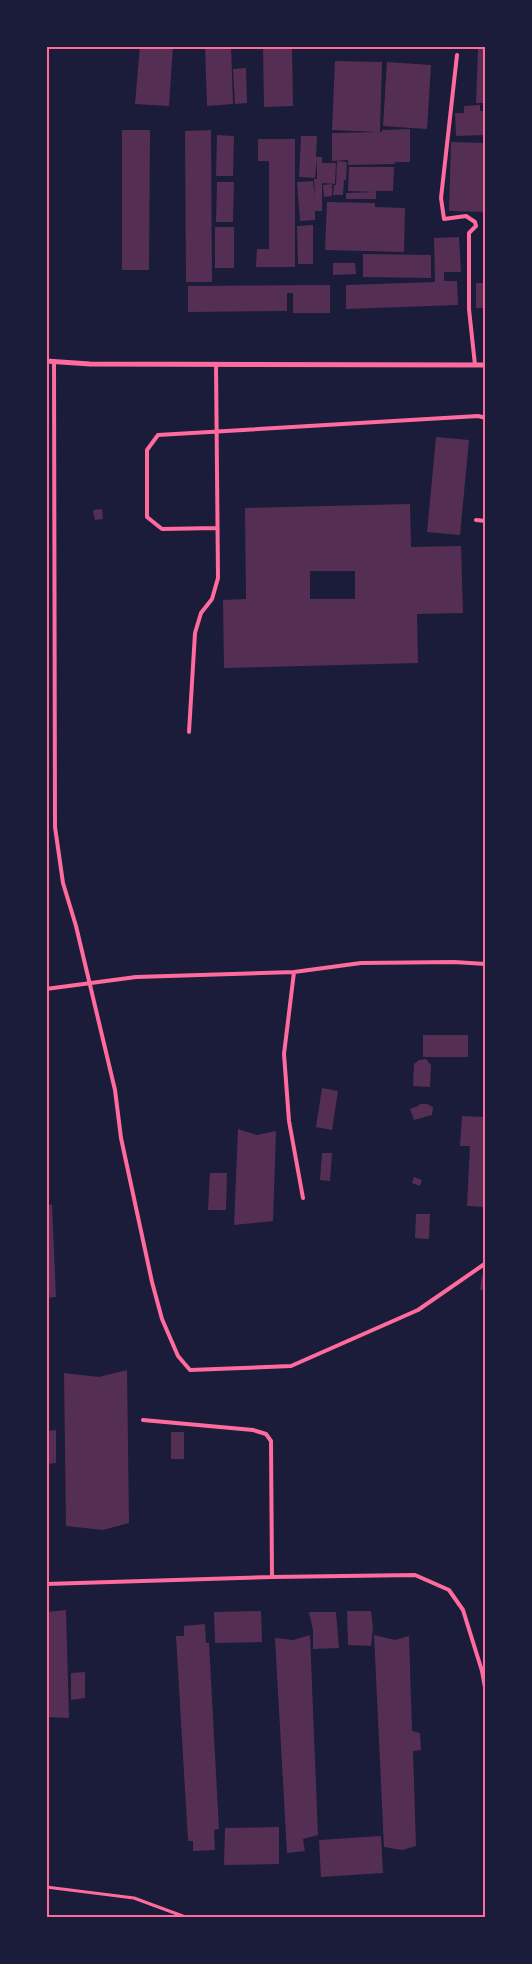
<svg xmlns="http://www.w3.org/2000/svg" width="532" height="1964" viewBox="0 0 532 1964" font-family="'Golos Text',sans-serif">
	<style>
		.building { fill: #542f53; fill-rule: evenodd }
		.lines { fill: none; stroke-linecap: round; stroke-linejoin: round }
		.path { stroke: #ff6b9d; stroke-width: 3 }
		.service { stroke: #ff6b9d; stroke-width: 4 }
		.minor { stroke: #ff6b9d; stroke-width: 5 }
		.neatline { fill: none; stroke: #ff6b9d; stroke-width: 2 }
	</style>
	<rect width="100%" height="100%" fill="#1b1b3a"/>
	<path class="building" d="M 140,46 L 173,46 L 169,106 L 135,104 Z
		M 205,46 L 231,46 L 233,104 L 207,106 Z
		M 263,46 L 292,46 L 293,106 L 264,107 Z
		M 478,49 L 486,49 L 486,103 L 476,103 Z
		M 335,61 L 382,62 L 380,132 L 332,130 Z
		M 387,62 L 431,65 L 427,129 L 383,126 Z
		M 246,68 L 247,103 L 235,104 L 233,69 Z
		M 480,105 L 480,111 L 486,111 L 486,135 L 456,136 L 455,113 L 464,113 L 464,106 Z
		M 410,129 L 410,162 L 395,162 L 395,164 L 348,165 L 348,160 L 332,161 L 332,133 L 382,132 L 382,130 Z
		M 122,130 L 150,130 L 149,270 L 122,270 Z
		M 211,130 L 212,282 L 186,282 L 185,131 Z
		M 217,135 L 234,136 L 233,176 L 216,176 Z
		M 301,136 L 317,136 L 316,157 L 322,157 L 322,163 L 336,163 L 335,184 L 322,183 L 322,211 L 315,211 L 315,220 L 300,221 L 297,182 L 313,181 L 315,198 L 314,179 L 317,179 L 317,159 L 315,178 L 299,177 Z
		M 258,139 L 295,139 L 295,267 L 256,267 L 257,249 L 269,249 L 269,161 L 258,161 Z
		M 451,142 L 486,143 L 486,212 L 449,211 Z
		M 337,161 L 347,162 L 346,180 L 344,180 L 343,195 L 333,195 L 334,185 L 336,185 Z
		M 349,167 L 394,167 L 393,191 L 376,191 L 376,199 L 346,199 L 346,193 L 374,192 L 348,191 Z
		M 217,182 L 234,182 L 233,222 L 216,222 Z
		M 332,184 L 332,196 L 324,197 L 323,185 Z
		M 327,202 L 375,203 L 375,207 L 405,208 L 404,252 L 325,250 Z
		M 313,225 L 313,264 L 298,264 L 297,226 Z
		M 215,227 L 234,227 L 234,268 L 215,268 Z
		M 459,237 L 461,272 L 444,272 L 444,281 L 457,281 L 458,305 L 346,309 L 346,285 L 435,282 L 434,238 Z
		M 363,254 L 431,255 L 431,278 L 363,277 Z
		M 333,263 L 355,263 L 356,274 L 333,275 Z
		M 476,283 L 486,283 L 486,308 L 476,308 Z
		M 330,285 L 330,313 L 293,313 L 293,293 L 287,293 L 287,311 L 188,312 L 188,286 Z
		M 436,437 L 469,440 L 460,535 L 427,532 Z
		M 410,504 L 411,547 L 461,546 L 463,613 L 417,614 L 418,663 L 224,668 L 223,600 L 246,599 L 245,508 ZM 310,571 L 355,571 L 355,599 L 310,599 Z
		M 102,509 L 103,519 L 95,520 L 93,510 Z
		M 423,1035 L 468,1035 L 468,1057 L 423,1057 Z
		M 426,1059 L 431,1065 L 430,1087 L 413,1086 L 414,1064 L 419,1060 Z
		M 322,1088 L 338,1091 L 332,1130 L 316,1127 Z
		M 420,1104 L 427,1104 L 433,1107 L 432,1115 L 414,1120 L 410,1109 L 418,1106 Z
		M 462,1116 L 486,1117 L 486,1207 L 467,1206 L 470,1146 L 460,1146 Z
		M 238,1129 L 257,1135 L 276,1131 L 273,1221 L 234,1225 Z
		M 322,1153 L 332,1153 L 330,1181 L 320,1180 Z
		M 210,1173 L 227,1173 L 226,1210 L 208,1210 Z
		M 414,1177 L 422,1180 L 420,1186 L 412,1183 Z
		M 52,1204 L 56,1297 L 46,1298 L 46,1206 Z
		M 416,1214 L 430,1214 L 429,1239 L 415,1238 Z
		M 482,1275 L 486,1275 L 486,1290 L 480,1290 Z
		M 127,1370 L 129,1523 L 103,1530 L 66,1526 L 64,1373 L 99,1377 Z
		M 56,1430 L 56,1463 L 46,1464 L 46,1431 Z
		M 171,1432 L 184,1432 L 184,1459 L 171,1459 Z
		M 66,1610 L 69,1718 L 46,1717 L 46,1612 Z
		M 261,1611 L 262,1642 L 215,1643 L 214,1612 Z
		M 347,1611 L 371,1611 L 373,1629 L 371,1646 L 348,1645 Z
		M 309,1612 L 336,1612 L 339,1648 L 313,1649 L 313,1630 Z
		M 205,1624 L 206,1643 L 209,1643 L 219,1829 L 214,1830 L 215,1850 L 193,1851 L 193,1841 L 188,1841 L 176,1636 L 184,1636 L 184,1626 Z
		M 310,1635 L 318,1835 L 303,1839 L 305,1851 L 287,1853 L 275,1638 L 293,1640 Z
		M 374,1635 L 395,1640 L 409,1636 L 412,1731 L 420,1733 L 421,1750 L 413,1751 L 416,1846 L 402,1850 L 384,1847 Z
		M 85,1672 L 85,1698 L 71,1700 L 71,1673 Z
		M 279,1827 L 279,1864 L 224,1865 L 225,1828 Z
		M 381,1836 L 383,1873 L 321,1877 L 319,1840 Z"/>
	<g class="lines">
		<path class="path" d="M 46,1887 L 134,1898 L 188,1918"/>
		<path class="service" d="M 457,55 L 441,198 L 444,219 L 466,216 L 475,222 L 476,226 L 469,233 L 469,309 L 475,365
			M 54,361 L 55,827 L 63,883 L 76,926 L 115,1090 L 121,1138 L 152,1282 L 162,1319 L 178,1356 L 190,1370 L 291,1366 L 418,1310 L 486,1263
			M 476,520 L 486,521
			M 217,528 L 162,529 L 147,517 L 147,450 L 158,435 L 478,416 L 486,418
			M 189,732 L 195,633 L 201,613 L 212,599 L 218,578 L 216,364
			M 294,972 L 284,1054 L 289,1121 L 303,1198
			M 46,989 L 136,977 L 294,972 L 361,963 L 454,962 L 486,964
			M 143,1420 L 253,1430 L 266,1434 L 271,1441 L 272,1577
			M 46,1584 L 272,1577 L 415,1575 L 449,1590 L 463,1610 L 482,1671 L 486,1693"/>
		<path class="minor" d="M 46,361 L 90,364 L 486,365"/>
	</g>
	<rect width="532" height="1964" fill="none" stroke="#1b1b3a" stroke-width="95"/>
	<rect x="48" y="48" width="436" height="1868" class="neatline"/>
</svg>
